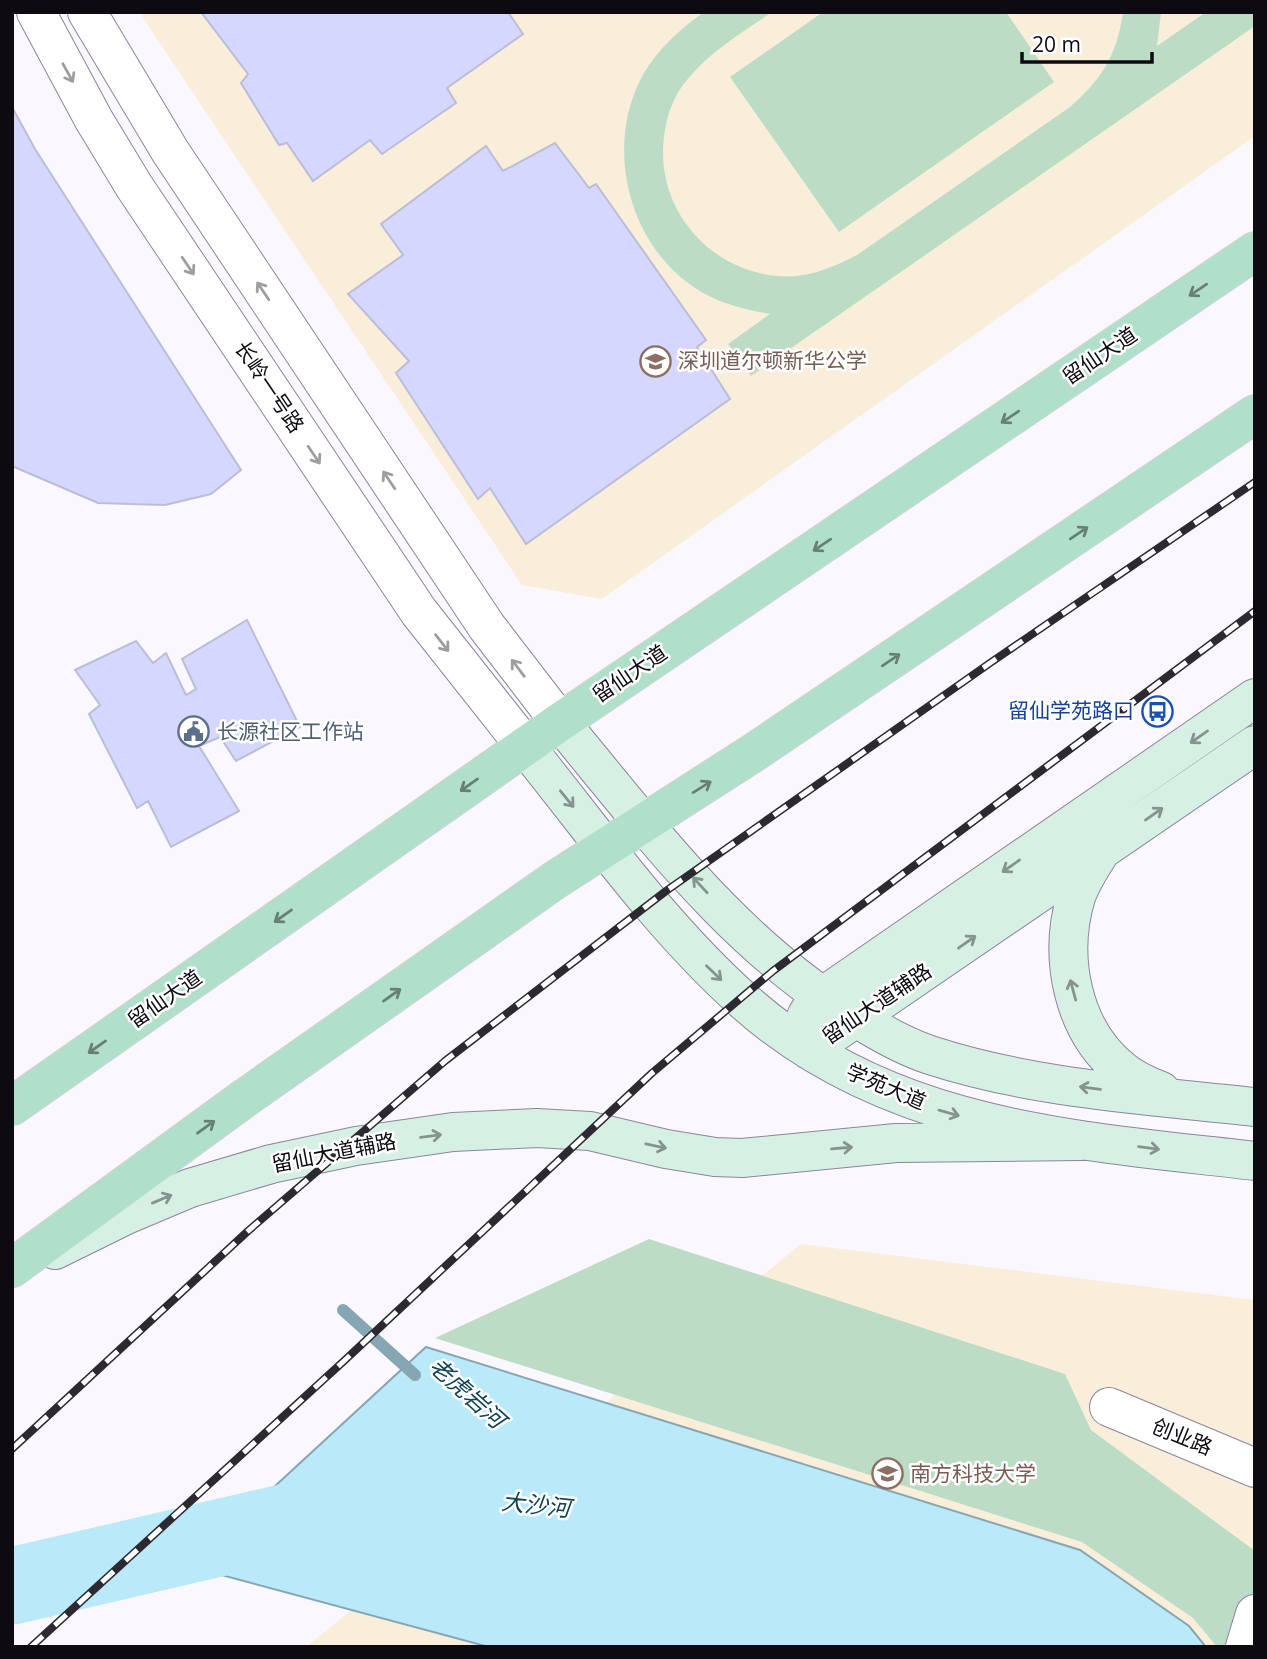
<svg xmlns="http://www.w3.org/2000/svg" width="1267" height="1659" viewBox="0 0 1267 1659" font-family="'Open Sans','Noto Sans SC',sans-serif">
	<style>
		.education { fill: #f9eed9 }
		.green { fill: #bddcc5 }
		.water { fill: #bae9f9; stroke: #86a6b4; stroke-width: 2 }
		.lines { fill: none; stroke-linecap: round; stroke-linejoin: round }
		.stream { stroke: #86a6b4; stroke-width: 12 }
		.river { stroke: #bae9f9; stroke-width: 77 }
		.building { fill: #d5d7fe; stroke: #bbbdd8; stroke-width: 2 }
		.minor-casing { stroke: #8d849d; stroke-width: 40 }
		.tertiary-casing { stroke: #8d849d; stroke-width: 40 }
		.secondary-casing { stroke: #8d849d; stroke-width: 40 }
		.primary-casing { stroke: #d3d3d4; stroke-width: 40 }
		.minor { stroke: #fff; stroke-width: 38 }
		.tertiary { stroke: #fff; stroke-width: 38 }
		.secondary { stroke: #d7f0e4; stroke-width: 38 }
		.primary { stroke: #b0e0c9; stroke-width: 38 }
		.rail-casing { stroke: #2c2931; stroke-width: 8 }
		.rail { stroke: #fff; stroke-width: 5; stroke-dasharray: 16; stroke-linecap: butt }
		.oneway { stroke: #9e9da0 }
		.oneway2 { stroke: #678077 }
		.oneway3 { stroke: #869490 }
		.labels { text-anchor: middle; stroke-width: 5; stroke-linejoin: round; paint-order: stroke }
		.street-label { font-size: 21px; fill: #0d0a12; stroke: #fff }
		.education-label { font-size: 21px; fill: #785e54; stroke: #fff; text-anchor: start }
		.transit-label { font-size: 21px; fill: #164399; stroke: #fff; text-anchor: end }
		.service-label { font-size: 21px; fill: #4e5e75; stroke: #fff; text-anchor: start }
		.water-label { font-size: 23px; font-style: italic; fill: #0f4352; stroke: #fff }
	</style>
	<rect width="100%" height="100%" fill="#faf8fe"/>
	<path class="education" d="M 139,12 L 1255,12 L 1255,136 L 602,599 L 522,585 Z
		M 801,1244 L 1255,1300 L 1255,1647 L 306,1647 Z"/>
	<path class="green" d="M 704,12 L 772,12 C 739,35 702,56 679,91 C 672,102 667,117 665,130 C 652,202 704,269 777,276 C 806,279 832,268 857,255 L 1070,107 C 1102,79 1117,55 1123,12 L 1161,12 L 1157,46 L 1206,12 L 1255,12 L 1255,26 L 751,376 L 728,344 L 770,314 C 749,310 729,306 709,296 C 630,256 601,148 644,73 C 659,48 680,29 704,12 Z
		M 823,12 L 1006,12 L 1054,82 L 839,232 L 730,77 Z
		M 649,1239 L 1065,1374 L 1091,1430 L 1255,1551 L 1255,1647 L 1217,1647 L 1193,1618 L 1082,1542 L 435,1338 Z"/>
	<path class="water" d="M 426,1347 L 1080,1550 L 1189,1626 L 1206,1647 L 489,1647 L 188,1566 Z"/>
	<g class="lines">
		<path class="stream" d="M 343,1310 L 415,1375"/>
		<path class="river" d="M 12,1586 L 322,1514"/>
	</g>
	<path class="building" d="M 201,12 L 508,12 L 523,34 L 447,88 L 456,103 L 382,154 L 370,140 L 313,181 L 287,143 L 279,145 L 241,83 L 248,74 Z
		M 12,107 L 35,149 L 241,470 L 211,494 L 165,505 L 98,503 L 12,466 Z
		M 555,143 L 589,188 L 596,184 L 706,340 L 697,347 L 730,399 L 526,544 L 490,488 L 478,499 L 396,373 L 409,361 L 348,294 L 403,255 L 381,224 L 486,146 L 503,171 Z
		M 247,620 L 300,727 L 236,761 L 220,737 L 199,746 L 239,811 L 171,847 L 148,801 L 137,808 L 89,714 L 100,705 L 75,670 L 136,641 L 153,663 L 166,653 L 186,695 L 196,689 L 182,659 Z"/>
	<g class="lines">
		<defs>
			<path id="minor" d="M 36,12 L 94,120 L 134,186 L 419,612 L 525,746
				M 87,12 L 170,151 L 487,627 L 560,722
				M 1109,1407 L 1255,1468"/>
			<path id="tertiary" d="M 1245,1647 L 1255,1614"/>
			<path id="secondary" d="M 1255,698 L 822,997 C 803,1014 799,1026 809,1050 L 1255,745
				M 560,722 C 651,832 741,954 868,1025 C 888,1037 909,1048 930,1055 C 1034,1089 1147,1095 1255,1107
				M 525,746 C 595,833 661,927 745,1002 C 888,1130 1074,1140 1255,1161
				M 1099,854 C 1090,868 1081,882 1076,897 C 1058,957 1072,1031 1123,1071 C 1134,1080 1148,1086 1161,1091
				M 55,1250 L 126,1215 L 190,1188 L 271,1164 L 356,1146 L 453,1132 L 537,1128 L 590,1131 L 666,1149 L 715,1157 L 742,1158 L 896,1143 L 1081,1141"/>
			<path id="primary" d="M 12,1106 L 560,722 L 1255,251
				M 12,1268 L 242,1100 L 555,880 L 756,751 L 1255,414"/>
		</defs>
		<use href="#minor" class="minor-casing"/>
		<use href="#tertiary" class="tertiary-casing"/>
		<use href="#secondary" class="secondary-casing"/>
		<use href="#primary" class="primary-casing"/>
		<use href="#minor" class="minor"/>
		<use href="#tertiary" class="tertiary"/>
		<use href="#secondary" class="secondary"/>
		<use href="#primary" class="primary"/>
		<defs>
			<path id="rail" d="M 12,1449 L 248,1231 L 445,1061 L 666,891 L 990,663 L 1255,482
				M 31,1647 L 345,1360 L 652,1073 L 773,971 L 1255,611"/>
		</defs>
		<use href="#rail" class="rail-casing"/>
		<use href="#rail" class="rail"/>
	</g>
	<defs><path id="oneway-shaft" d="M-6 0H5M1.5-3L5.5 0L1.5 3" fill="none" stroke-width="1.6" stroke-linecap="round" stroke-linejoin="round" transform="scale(1.75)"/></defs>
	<g class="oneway">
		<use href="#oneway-shaft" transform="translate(68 73) rotate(61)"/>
		<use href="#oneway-shaft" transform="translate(188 266) rotate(56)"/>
		<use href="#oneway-shaft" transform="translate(263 291) rotate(-124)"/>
		<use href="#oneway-shaft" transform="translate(314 455) rotate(56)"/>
		<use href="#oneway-shaft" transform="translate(389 480) rotate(-124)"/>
		<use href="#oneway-shaft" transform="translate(442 643) rotate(52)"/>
		<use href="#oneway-shaft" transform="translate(518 668) rotate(-127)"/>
	</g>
	<g class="oneway2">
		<use href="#oneway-shaft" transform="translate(1198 290) rotate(146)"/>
		<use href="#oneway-shaft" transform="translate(1010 417) rotate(146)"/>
		<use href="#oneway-shaft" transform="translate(1079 533) rotate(-34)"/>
		<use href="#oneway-shaft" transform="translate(822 545) rotate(146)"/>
		<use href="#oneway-shaft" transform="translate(891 660) rotate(-34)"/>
		<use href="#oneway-shaft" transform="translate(469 785) rotate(145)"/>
		<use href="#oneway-shaft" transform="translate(702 787) rotate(-32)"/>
		<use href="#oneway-shaft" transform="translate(283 916) rotate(145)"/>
		<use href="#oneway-shaft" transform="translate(392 995) rotate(-35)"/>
		<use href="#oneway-shaft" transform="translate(97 1047) rotate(145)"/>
		<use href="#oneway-shaft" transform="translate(206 1127) rotate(-36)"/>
	</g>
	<g class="oneway3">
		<use href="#oneway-shaft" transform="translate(1199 737) rotate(145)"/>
		<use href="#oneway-shaft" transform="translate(567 799) rotate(51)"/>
		<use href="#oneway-shaft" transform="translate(1154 814) rotate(-35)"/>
		<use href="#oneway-shaft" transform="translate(1011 866) rotate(145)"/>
		<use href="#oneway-shaft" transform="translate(700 885) rotate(-133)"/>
		<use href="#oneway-shaft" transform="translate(967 942) rotate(-35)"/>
		<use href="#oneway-shaft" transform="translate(714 973) rotate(44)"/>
		<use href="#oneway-shaft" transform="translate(1073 990) rotate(-105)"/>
		<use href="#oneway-shaft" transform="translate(1090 1088) rotate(-172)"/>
		<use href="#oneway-shaft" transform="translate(949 1113) rotate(16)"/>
		<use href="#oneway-shaft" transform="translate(431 1136) rotate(-8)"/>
		<use href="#oneway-shaft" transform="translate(656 1146) rotate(12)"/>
		<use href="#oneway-shaft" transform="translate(842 1148) rotate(-5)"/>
		<use href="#oneway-shaft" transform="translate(1149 1148) rotate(7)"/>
		<use href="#oneway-shaft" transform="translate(162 1199) rotate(-23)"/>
	</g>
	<defs>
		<symbol id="school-ring" viewBox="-11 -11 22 22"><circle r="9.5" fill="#fff" stroke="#8d6e63" stroke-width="1.5"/><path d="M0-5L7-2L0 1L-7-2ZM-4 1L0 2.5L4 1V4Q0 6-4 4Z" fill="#8d6e63"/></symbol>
		<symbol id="bus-ring" viewBox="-11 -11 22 22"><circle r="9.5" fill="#fff" stroke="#1a4fb4" stroke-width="1.5"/><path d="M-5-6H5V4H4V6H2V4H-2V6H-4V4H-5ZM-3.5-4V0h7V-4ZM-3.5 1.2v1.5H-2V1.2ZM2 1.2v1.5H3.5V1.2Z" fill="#1a4fb4"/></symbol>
		<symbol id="civic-ring" viewBox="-11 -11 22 22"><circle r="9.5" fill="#fff" stroke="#5c6f8a" stroke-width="1.5"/><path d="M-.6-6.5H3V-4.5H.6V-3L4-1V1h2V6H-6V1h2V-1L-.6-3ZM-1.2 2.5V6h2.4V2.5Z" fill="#5c6f8a"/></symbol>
		<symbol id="university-ring" viewBox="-11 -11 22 22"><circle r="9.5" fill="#fff" stroke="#8d6e63" stroke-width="1.5"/><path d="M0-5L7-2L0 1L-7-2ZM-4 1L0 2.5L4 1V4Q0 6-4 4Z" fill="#8d6e63"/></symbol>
	</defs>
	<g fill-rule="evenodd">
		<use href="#school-ring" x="638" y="344" width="35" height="35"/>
		<use href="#bus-ring" x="1140" y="694" width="35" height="35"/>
		<use href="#civic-ring" x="176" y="714" width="35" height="35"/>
		<use href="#university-ring" x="870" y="1456" width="35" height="35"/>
	</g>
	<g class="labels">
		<g class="street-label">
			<text transform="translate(1100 356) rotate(-34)" y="7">留仙大道</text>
			<text transform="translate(269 387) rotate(56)" y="7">长岭一号路</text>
			<text transform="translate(630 674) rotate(-34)" y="7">留仙大道</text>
			<text transform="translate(165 999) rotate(-35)" y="7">留仙大道</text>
			<text transform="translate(877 1004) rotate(-34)" y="7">留仙大道辅路</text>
			<text transform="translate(886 1087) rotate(23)" y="7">学苑大道</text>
			<text transform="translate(334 1153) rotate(-11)" y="7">留仙大道辅路</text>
			<text transform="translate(1182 1437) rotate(22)" y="7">创业路</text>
		</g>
		<g class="education-label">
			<text x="678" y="368">深圳道尔顿新华公学</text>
			<text x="910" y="1481">南方科技大学</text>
		</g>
		<g class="transit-label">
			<text x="1134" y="718">留仙学苑路口</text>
		</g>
		<g class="service-label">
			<text x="217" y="739">长源社区工作站</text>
		</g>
		<g class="water-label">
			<text transform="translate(467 1393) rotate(42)" y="8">老虎岩河</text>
			<text transform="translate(536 1505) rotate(6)" y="8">大沙河</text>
		</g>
	</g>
	<rect width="1267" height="1659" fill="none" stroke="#0d0a12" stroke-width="28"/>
	<path d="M1022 52v10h130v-10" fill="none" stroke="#0d0a12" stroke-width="3.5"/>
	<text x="1032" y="52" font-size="21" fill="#0d0a12" stroke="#ffffff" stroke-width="5" paint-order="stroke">20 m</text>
</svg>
